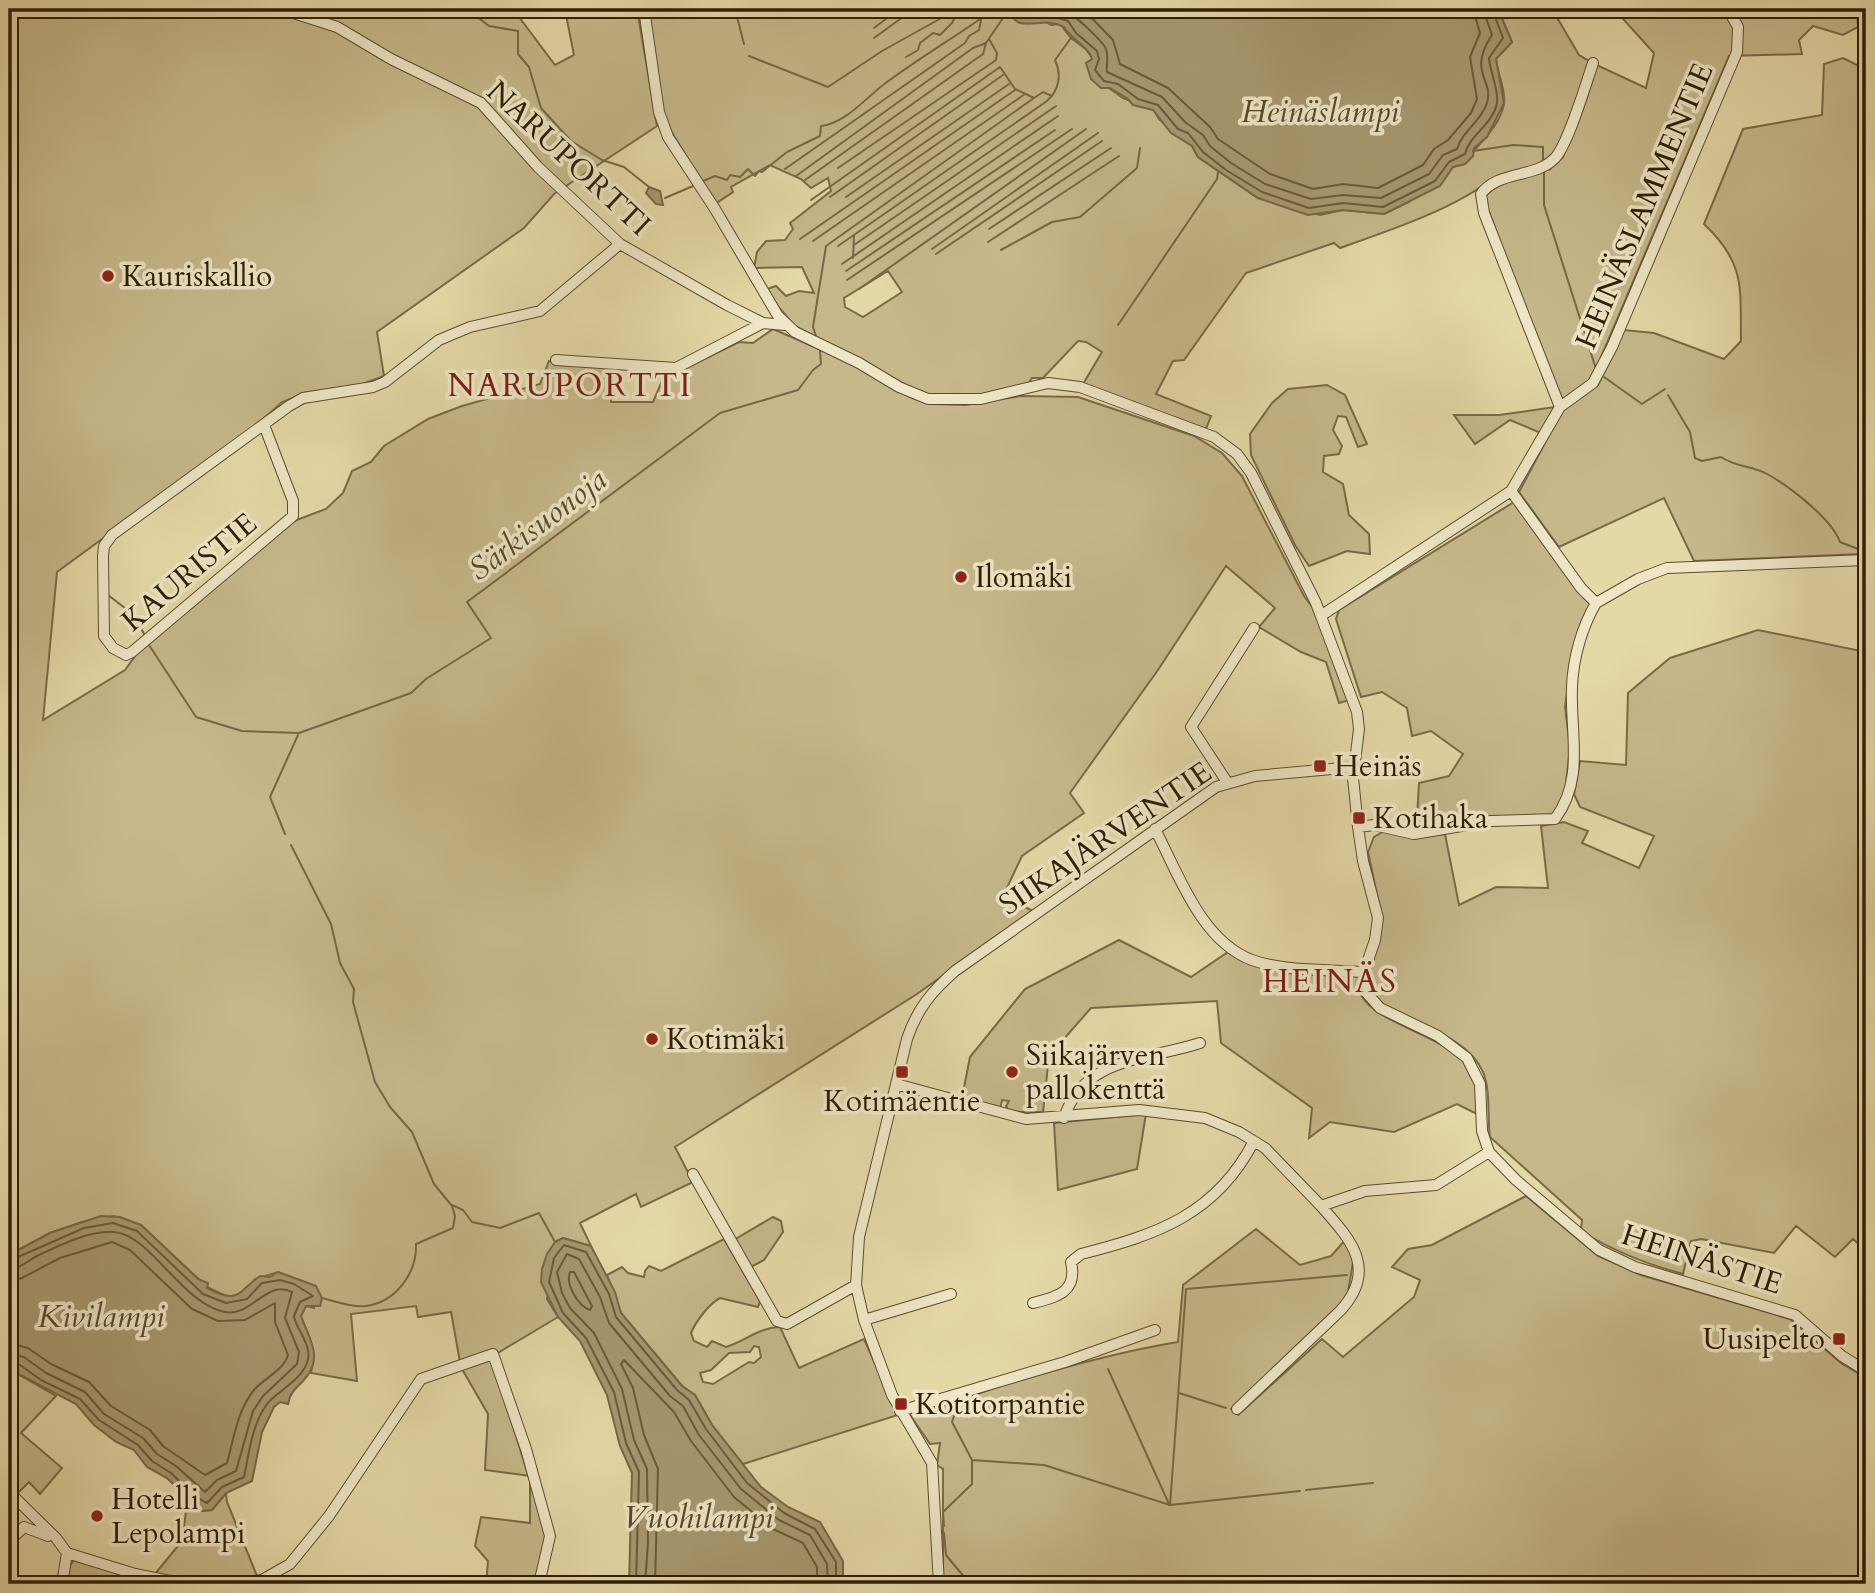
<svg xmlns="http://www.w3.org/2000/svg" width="1875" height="1593" viewBox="0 0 1875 1593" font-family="Cardo,serif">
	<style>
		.green { fill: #c6b88b; stroke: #7a6a48; stroke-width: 2; fill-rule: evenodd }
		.water { fill: #a79870; stroke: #776745; stroke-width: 2 }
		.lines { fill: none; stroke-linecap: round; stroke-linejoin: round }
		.shore { stroke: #6b5a3a; stroke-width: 2 }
		.stream { stroke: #776745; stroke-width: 2 }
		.minor-casing { stroke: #5c4c2d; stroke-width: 12 }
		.minor { stroke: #eee6c6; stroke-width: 10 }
		.poi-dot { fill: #8f2418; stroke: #eee6c6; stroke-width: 2.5 }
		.labels { text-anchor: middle; stroke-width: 7; stroke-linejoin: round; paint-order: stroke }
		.street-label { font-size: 30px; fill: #2f1d04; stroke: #eee6c6 }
		.poi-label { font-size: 30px; fill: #2f1d04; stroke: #eee6c6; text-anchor: start }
		.water-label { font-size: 32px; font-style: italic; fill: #59482a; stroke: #eee6c6 }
		.neighbourhood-label { font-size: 32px; letter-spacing: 2px; fill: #7a1f14; stroke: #eee6c6 }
	</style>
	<rect width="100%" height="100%" fill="#e5d8a7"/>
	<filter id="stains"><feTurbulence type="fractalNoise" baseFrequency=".00286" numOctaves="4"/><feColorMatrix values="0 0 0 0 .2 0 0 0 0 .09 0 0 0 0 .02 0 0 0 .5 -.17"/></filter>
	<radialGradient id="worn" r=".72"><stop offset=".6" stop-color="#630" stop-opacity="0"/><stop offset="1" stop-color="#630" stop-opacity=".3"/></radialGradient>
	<path class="green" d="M 9,9 L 513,9 L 555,65 L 574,55 L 565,10 L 637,9 L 657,126 L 554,194 L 524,228 L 377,332 L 384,376 L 349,389 L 308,392 L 282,402 L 251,430 L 57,572 L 43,720 L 125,670 L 141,648 L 294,521 L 326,509 L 343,493 L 352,471 L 371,462 L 384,446 L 428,419 L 462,406 L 540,384 L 549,361 L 615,366 L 611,402 L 653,402 L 665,374 L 680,371 L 739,342 L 753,343 L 773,329 L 842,359 L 910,397 L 931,404 L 966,405 L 1021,396 L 1078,397 L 1194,436 L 1222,453 L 1242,476 L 1304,596 L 1319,616 L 1350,700 L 1339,703 L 1326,662 L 1301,652 L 1259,627 L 1275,608 L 1226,566 L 1158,670 L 1070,793 L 1084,813 L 1022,856 L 1003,896 L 1033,911 L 917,994 L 675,1147 L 693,1182 L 641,1207 L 636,1194 L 580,1223 L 591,1246 L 563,1238 L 555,1242 L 547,1299 L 558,1317 L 496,1354 L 460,1362 L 451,1312 L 418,1317 L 416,1306 L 351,1314 L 357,1381 L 311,1373 C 317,1348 309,1338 301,1316 L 306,1306 L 314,1308 L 316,1286 L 278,1272 L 255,1279 L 245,1293 L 228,1297 L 207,1287 L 141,1225 L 114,1216 L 82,1222 L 50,1233 L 9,1255 L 12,1143 L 9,1142 Z
		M 647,9 L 1003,9 C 1017,19 1023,27 1042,20 L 1051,25 L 1060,24 L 1071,38 L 1091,53 L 1109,88 L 1123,98 L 1154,110 L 1159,119 L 1192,146 L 1198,157 L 1258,198 L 1320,215 L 1343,210 L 1384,214 L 1409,202 L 1453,167 L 1465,164 C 1476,144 1501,127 1504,103 C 1506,90 1497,72 1496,59 L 1512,42 L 1498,9 L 1552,9 L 1579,55 L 1591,62 L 1549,170 L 1563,157 L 1597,65 L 1646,88 L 1654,53 L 1614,9 L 1866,9 L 1866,16 L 1857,10 L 1858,27 L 1843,35 L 1813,26 L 1799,40 L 1802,54 L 1729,56 L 1590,383 L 1564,399 L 1559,398 L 1552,381 L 1485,201 L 1485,194 L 1502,184 L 1493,178 C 1455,209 1388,231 1340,248 L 1334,243 L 1246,273 L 1184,360 L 1173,361 L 1156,394 L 1211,416 L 1206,429 L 1083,384 L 1102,352 L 1086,342 L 1078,341 L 1043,378 L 1032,378 L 1028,384 L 981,395 L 927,396 L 795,326 L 764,290 L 776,286 L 786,296 L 799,291 L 814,293 L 802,267 L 754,268 L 757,252 L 766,241 L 785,240 L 793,229 L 790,223 L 831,191 L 828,178 L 811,188 L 801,179 L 770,165 L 731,187 L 733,192 L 715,204 L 665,121 ZM 888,271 L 902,292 L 863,317 L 845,307 L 844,298 Z
		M 1843,58 L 1865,69 L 1866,74 L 1866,541 L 1862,554 L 1694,561 L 1664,498 L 1559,547 L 1519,492 L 1563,409 L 1598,385 L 1624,330 L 1654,333 L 1724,359 L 1741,341 C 1740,287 1746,264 1704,224 L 1743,129 L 1822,115 L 1824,64 Z
		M 1327,385 L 1345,395 L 1367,444 L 1358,447 L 1346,417 L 1338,416 L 1333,430 L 1342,446 L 1339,454 L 1324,456 L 1323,472 L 1343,484 L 1349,515 L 1369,534 L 1370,554 L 1347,551 L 1309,566 L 1295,545 L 1251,455 L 1250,434 L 1272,403 L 1288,389 Z
		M 1555,407 L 1543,434 L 1510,420 L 1475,444 L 1454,415 L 1499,415 Z
		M 1514,502 L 1590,604 L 1571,664 L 1565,707 L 1570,748 L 1564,801 L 1553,817 L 1405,829 L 1417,818 L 1419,783 L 1449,776 L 1463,754 L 1431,731 L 1412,736 L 1407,708 L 1382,692 L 1361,697 L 1336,619 L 1339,610 Z
		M 1758,630 L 1866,652 L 1866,1251 L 1853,1239 L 1835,1257 L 1796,1226 L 1774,1253 L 1701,1239 L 1691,1241 L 1683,1274 C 1646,1264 1613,1251 1581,1231 L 1582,1220 L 1490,1137 C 1487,1117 1491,1091 1483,1072 C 1463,1025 1377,1020 1366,984 L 1382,918 L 1368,852 L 1374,837 L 1386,830 L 1410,838 L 1445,834 L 1459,905 L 1496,887 L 1548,888 L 1541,826 L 1564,822 L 1588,831 L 1582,843 L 1639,868 L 1654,836 L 1580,807 L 1574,794 L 1580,761 L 1626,765 L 1628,693 L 1670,658 Z
		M 1119,940 L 1191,977 L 1228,952 L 1249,963 L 1359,974 C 1359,981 1358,989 1361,995 C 1379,1027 1447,1033 1472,1072 C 1479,1084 1478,1102 1479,1115 L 1457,1104 L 1394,1132 L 1330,1122 L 1309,1138 L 1312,1108 L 1221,1043 L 1217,1001 L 1091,1008 L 1049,1056 L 1043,1112 L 1009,1112 L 1006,1106 L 1009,1101 L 1002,1100 L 1000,1109 L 962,1098 L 970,1057 L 1025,989 Z
		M 1146,1114 L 1137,1169 L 1058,1190 L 1054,1123 Z
		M 1526,1196 L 1598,1256 L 1641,1275 L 1790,1319 L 1841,1363 L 1866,1378 L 1866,1584 L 943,1584 L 943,1469 L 937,1465 L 940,1443 L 930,1444 L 908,1412 C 941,1410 969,1396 1001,1386 C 1060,1368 1117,1352 1178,1342 L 1183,1285 L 1256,1229 L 1300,1265 L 1331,1256 L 1346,1239 L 1352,1247 L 1353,1262 L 1347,1298 L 1231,1409 L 1238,1415 L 1322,1339 L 1343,1357 L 1414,1297 L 1420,1280 L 1392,1267 L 1408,1249 L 1432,1245 Z
		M 773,1217 L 781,1221 L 783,1232 L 764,1260 L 749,1268 L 732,1241 Z
		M 724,1239 L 760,1301 L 758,1307 L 720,1298 C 709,1304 696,1321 691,1333 L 694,1341 L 707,1347 L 712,1341 L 726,1347 C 746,1341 757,1328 780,1327 L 799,1368 L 864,1339 L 898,1415 L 743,1464 L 712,1425 L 695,1395 L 682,1386 L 621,1313 L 607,1275 L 622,1267 L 628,1273 L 644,1277 L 645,1271 L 649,1266 L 661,1271 ZM 754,1346 L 759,1347 L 761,1357 L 754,1363 L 749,1362 L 713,1384 L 703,1382 L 700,1373 L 711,1370 L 729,1353 L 750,1352 Z
		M 492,1359 L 544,1526 L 546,1543 L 533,1584 L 486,1584 L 488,1561 L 475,1546 L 481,1517 L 530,1523 L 530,1476 L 485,1470 L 488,1414 L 462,1369 Z
		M 9,1369 L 56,1396 L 21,1433 L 62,1468 L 40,1494 L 29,1482 L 19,1492 L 9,1487 Z
		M 226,1493 L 227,1502 L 257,1576 L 185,1581 L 154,1575 L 182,1541 L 187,1504 L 190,1501 L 201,1511 L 212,1510 Z
		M 75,1559 L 169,1584 L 67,1584 L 68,1568 Z"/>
	<path class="water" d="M 1003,9 L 1498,9 L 1512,42 L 1496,59 L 1504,103 L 1487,137 L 1474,148 L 1473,156 L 1465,164 L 1453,167 L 1440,186 L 1384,214 L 1343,210 L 1308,215 L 1258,198 L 1198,157 L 1192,146 L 1171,133 L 1153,110 L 1133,105 L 1128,99 L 1110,88 L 1101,88 L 1091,79 L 1086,63 L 1092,59 C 1088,46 1071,39 1064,27 C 1048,18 1035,26 1020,23 C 1014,21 1009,13 1003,9 Z
		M 649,187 L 660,191 L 663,205 L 656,204 L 646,193 Z
		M 101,1216 L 120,1217 L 141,1225 L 198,1279 L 208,1283 L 207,1288 C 240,1305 237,1292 260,1276 L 270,1277 L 278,1272 L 316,1286 L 322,1298 L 320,1306 L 306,1306 L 301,1316 C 309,1339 325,1358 303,1381 C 295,1389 290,1393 288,1404 L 280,1402 L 274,1407 L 262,1432 L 252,1481 L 226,1493 L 212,1510 L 201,1511 L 167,1478 L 147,1467 L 134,1450 L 116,1442 L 94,1425 L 76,1404 L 9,1369 L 9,1255 L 50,1233 Z
		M 563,1238 L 591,1246 L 615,1292 L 621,1313 L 682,1386 L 695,1395 L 712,1425 L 761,1487 L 788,1507 L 820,1522 L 843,1561 L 843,1584 L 629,1584 L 632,1473 L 620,1446 L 607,1395 L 580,1341 L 558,1317 L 541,1282 L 542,1269 L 547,1254 L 555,1242 Z"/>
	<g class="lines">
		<path class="shore" d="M 1014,9 L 1022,16 L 1043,13 L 1068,21 L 1076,33 L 1097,51 L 1099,59 L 1095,70 L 1104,81 L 1118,84 L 1138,99 L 1158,105 L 1178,129 L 1188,133 L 1203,152 L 1226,170 L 1262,192 L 1309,208 L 1343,203 L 1383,207 L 1435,181 L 1449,162 L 1465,154 C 1469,135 1493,125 1497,103 C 1499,90 1490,72 1489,58 L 1503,38 L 1492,9
			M 1064,9 C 1072,13 1102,40 1106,49 C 1109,57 1106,64 1107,72 L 1162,97 L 1185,122 L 1203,135 L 1210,146 L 1231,163 L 1265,184 L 1311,199 L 1343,195 L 1381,198 L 1429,174 L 1443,155 L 1457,149 C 1462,131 1481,122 1487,103 C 1494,79 1467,73 1492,35 L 1483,9
			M 1083,9 L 1113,40 L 1120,64 L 1168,88 L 1210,127 L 1218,139 L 1270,174 L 1313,189 L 1343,184 L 1378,188 L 1423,165 L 1434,149 L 1448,140 L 1471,113 L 1477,99 L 1470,57 L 1480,33 L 1473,9
			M 9,1261 L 84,1228 L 113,1223 L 137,1231 L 203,1294 L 226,1303 L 247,1299 L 262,1283 L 280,1280 L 294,1284 L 313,1296 L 300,1302 L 294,1316 C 296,1328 306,1338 308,1350 C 313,1375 278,1390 267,1404 C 252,1424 249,1453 244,1477 L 222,1487 L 207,1503 L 196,1497 L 171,1473 L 152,1461 L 138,1445 L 99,1420 L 80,1399 L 41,1380 L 20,1365 L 9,1362
			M 9,1270 C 20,1269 27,1261 37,1256 C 58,1246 90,1230 114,1232 C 151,1235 181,1303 225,1312 C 252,1317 266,1279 292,1292 L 285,1318 L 299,1352 L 297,1364 L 263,1396 L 253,1411 L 236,1471 L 217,1480 L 205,1492 L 176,1466 L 157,1454 L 143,1438 L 104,1414 L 85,1392 L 46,1373 L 24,1357 L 9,1354
			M 570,1272 L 574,1272 L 592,1306 L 590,1310 C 578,1306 565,1284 570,1272 Z
			M 9,1281 L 22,1278 L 60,1258 L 112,1242 L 130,1250 L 192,1309 L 218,1321 L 245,1320 L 275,1303 L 275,1322 L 288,1355 C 283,1371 264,1378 254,1390 C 237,1411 234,1438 227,1463 L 205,1475 L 163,1446 L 150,1430 L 111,1406 L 89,1382 L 51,1364 L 28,1348 L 9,1343
			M 636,1584 L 639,1472 L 626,1443 L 614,1392 L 586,1338 L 563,1313 L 549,1282 L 554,1258 L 564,1245 L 586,1252 L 609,1294 L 616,1317 L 677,1390 L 689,1400 L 706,1429 L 747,1483 L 784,1513 L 815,1529 L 836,1562 L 836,1584
			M 645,1584 L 648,1543 L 647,1469 L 634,1440 L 622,1389 L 594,1333 L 570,1308 L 562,1293 L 557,1272 L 567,1254 L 579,1259 L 600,1297 L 609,1323 L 670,1396 L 683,1406 L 699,1435 L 741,1489 L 779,1520 L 810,1535 L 827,1564 L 828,1584
			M 655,1584 L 658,1469 L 644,1435 L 633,1388 L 621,1364 L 624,1360 L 674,1412 L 691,1441 L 734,1497 L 773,1529 L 803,1543 L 817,1567 L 817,1584"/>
		<path class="stream" d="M 467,9 L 489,26 L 518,31 L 518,54 L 529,67 L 541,108 L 571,141 L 602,160 L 624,167 L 649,187
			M 735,9 L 744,44
			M 924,15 L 931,9
			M 865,17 L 877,9
			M 874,28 L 899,9
			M 874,38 L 914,9
			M 749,56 L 828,87 L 882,51 L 945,16 L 941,9
			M 906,57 L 918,50 L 920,43 L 933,33 L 940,35 L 952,23 L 957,13 L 967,17 L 979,9
			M 1473,151 L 1513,145 L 1543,147 L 1543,160
			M 838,168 L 996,60 L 997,53 L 989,39
			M 785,169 L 965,43 L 969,36 L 979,30 L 981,20
			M 1544,172 L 1544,205 L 1596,369
			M 796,176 L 973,48 L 986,43 L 1007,12
			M 805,180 L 983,54 L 986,43
			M 703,181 L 715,176 L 727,180 L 730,175 L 740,177 L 748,169 L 755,176 L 759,171 L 762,172 L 787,152 L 820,136 L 821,126 C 845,123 864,100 883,85 C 916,60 952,39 986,15 L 981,9
			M 830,197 L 1003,75
			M 846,197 L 1009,84
			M 665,198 L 693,186
			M 811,200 L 1000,67 L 1015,89 L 1034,98 L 1043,92 L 1052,96
			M 989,229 L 1111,148
			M 800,239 L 1015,90
			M 813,241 L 1025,94
			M 988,242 L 1119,156
			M 854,245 L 1056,106
			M 838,246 L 1047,101 C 1059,90 1062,75 1055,60 L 1071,38
			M 932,249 L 1098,133
			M 1001,250 L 1052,222 L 1080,217 L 1137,168 L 1140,148
			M 936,254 L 1102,141
			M 853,258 L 854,236
			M 842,264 L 1058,116
			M 846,271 L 1055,130
			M 847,280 L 1072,129
			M 859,289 L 1086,129
			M 1118,325 L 1217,179 L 1218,172
			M 816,336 L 813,327 L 826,246 L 1034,98
			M 1604,377 L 1642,404 L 1665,389
			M 1668,395 L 1690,432 L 1695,458 L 1702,461 L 1721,457 C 1735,467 1753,466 1767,474 C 1789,486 1832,519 1840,542 L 1866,552
			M 108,595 L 134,615 L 144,634
			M 149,645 L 196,717 L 242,731 L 299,733 L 411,693 L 426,679 L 491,638 L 467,602 L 720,413 L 798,390 L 813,370 L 821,364 L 820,351
			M 285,834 L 270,797 L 298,735
			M 291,845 L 331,924 L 340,963 L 354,989 L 353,1002 L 375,1082 L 390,1107 L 412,1132 L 434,1184 L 452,1206 L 455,1216 L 453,1228 L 416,1244 C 417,1273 396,1302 366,1306 C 352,1308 335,1301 322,1298
			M 452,1205 L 463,1210 L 472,1222 L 500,1228 L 539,1213 L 555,1242
			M 1108,1369 L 1169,1504
			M 1179,1393 L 1226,1408
			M 972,1460 L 1044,1465 L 1170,1505 L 1300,1491
			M 1306,1490 L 1373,1483
			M 1170,1505 L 1186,1289 L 1347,1275
			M 944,1526 L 943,1512 L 972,1484 L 972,1460 L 952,1422 L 955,1413 L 954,1401
			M 944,1533 L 946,1555 L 970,1584"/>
		<defs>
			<path id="minor" d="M 281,9 L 337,27 L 391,59 L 481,103 L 538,167 L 620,244 L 727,305 L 763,323 L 785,325
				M 644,9 L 659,112 L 668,137 L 715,209 L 778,316 L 795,332 L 859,363 L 899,387 L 928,399 L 981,399 L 1048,383 L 1080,387 L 1214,437 L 1237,454 L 1251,473 L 1316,603 L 1357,712 L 1359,729 L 1353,778 L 1358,827 L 1363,861 L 1378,918 L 1375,940 L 1364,972 L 1364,990 L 1380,1008 L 1438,1036 L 1467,1058 L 1480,1084 L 1482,1131 L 1489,1152 L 1516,1180 L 1599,1250 L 1635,1267 L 1795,1315 L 1842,1356 L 1866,1371
				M 556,360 L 676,368 L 763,323
				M 1560,407 L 1593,383 L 1612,347 L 1737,52 L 1738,27 L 1728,9
				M 264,425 L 293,501 L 293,516 L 132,652 L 126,655 L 113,648 L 104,636 L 103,556 L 104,546 L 112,535 L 289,406 L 303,398 L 373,387 L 385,382 L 439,340 L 470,327 L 540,311 L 620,244
				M 1511,491 L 1581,588 L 1596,603 L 1638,579 L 1667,568 L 1866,560
				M 1322,615 L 1511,491 L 1560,407 L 1484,213 L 1481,194 C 1497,171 1535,178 1554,159 C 1568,146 1586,83 1593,63
				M 1227,782 L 1191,727 L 1254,628
				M 1358,827 L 1374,825 L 1414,834 L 1491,821 L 1555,819 C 1585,779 1570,733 1572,687 C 1573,658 1582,627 1596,603
				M 1155,829 C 1178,873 1201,941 1252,960 C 1285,972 1329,969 1364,972
				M 896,1084 L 1026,1119 L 1139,1110 L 1205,1118 L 1239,1132 L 1265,1148 L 1321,1206 L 1365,1191 L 1436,1185 L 1489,1152
				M 1064,1118 C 1084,1056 1149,1060 1200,1043
				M 693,1174 L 777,1321 L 787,1324 L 856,1285
				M 1033,1303 C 1057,1297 1078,1292 1071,1262 L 1081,1254 C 1156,1235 1216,1215 1254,1141
				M 864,1320 L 951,1294
				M 1237,1409 L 1340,1311 C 1379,1269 1350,1239 1321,1206
				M 900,1411 L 1065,1362 L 1155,1330
				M 9,1492 L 56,1538 L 67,1553
				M 9,1541 L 24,1527 L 48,1536 L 51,1533
				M 67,1553 L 135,1574 L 185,1584
				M 62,1584 L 67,1553
				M 230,1584 L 262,1580 L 290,1564 L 329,1516 L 421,1379 L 493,1354 L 526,1449 L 550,1536 L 539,1584
				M 939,1584 L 932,1463 L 892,1395 L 864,1320 L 856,1285 L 859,1237 L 907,1039 C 917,1009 932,991 955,971 L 1216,787 L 1255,776 L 1353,767"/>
		</defs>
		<use href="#minor" class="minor-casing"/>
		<use href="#minor" class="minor"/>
	</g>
	<g class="poi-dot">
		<circle cx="108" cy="276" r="7"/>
		<circle cx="961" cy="577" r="7"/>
		<rect x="1313" y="759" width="14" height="14" rx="3.5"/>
		<rect x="1352" y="811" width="14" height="14" rx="3.5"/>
		<circle cx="652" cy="1039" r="7"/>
		<rect x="895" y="1065" width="14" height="14" rx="3.5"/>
		<circle cx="1012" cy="1072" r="7"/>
		<rect x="1832" y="1332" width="14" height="14" rx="3.5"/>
		<rect x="894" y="1397" width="14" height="14" rx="3.5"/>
		<circle cx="97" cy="1516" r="7"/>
	</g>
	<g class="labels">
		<g class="street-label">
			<text transform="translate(569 158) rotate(43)" y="10">NARUPORTTI</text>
			<text transform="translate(1644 206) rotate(-67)" y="10">HEINÄSLAMMENTIE</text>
			<text transform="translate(189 572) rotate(-40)" y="10">KAURISTIE</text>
			<text transform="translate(1105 838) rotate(-34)" y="10">SIIKAJÄRVENTIE</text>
			<text transform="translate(1702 1259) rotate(18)" y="10">HEINÄSTIE</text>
		</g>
		<g class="poi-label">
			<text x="122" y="286">Kauriskallio</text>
			<text x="975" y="587">Ilomäki</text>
			<text x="1334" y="776">Heinäs</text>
			<text x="1373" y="828">Kotihaka</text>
			<text x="666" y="1049">Kotimäki</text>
			<text x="1026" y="1065">Siikajärven<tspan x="1026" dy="34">pallokenttä</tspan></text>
			<text x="902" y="1111" text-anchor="middle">Kotimäentie</text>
			<text x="1825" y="1349" text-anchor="end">Uusipelto</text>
			<text x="915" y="1414">Kotitorpantie</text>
			<text x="111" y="1509">Hotelli<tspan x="111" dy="34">Lepolampi</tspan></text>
		</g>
		<g class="water-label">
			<text x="1320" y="122">Heinäslampi</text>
			<text transform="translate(537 524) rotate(-37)" y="11">Särkisuonoja</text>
			<text x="101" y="1327">Kivilampi</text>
			<text x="698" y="1528">Vuohilampi</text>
		</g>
		<g class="neighbourhood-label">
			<text x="570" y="396">NARUPORTTI</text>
			<text x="1330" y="992">HEINÄS</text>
		</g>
	</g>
	<rect width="1875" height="1593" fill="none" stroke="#e5d8a7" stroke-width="35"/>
	<rect x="10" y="10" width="1854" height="1572" fill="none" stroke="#2f1d04" stroke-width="3.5"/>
	<rect x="18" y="18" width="1840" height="1558" fill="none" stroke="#2f1d04" stroke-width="2"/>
	<rect width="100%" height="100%" filter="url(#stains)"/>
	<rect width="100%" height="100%" fill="url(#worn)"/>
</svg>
